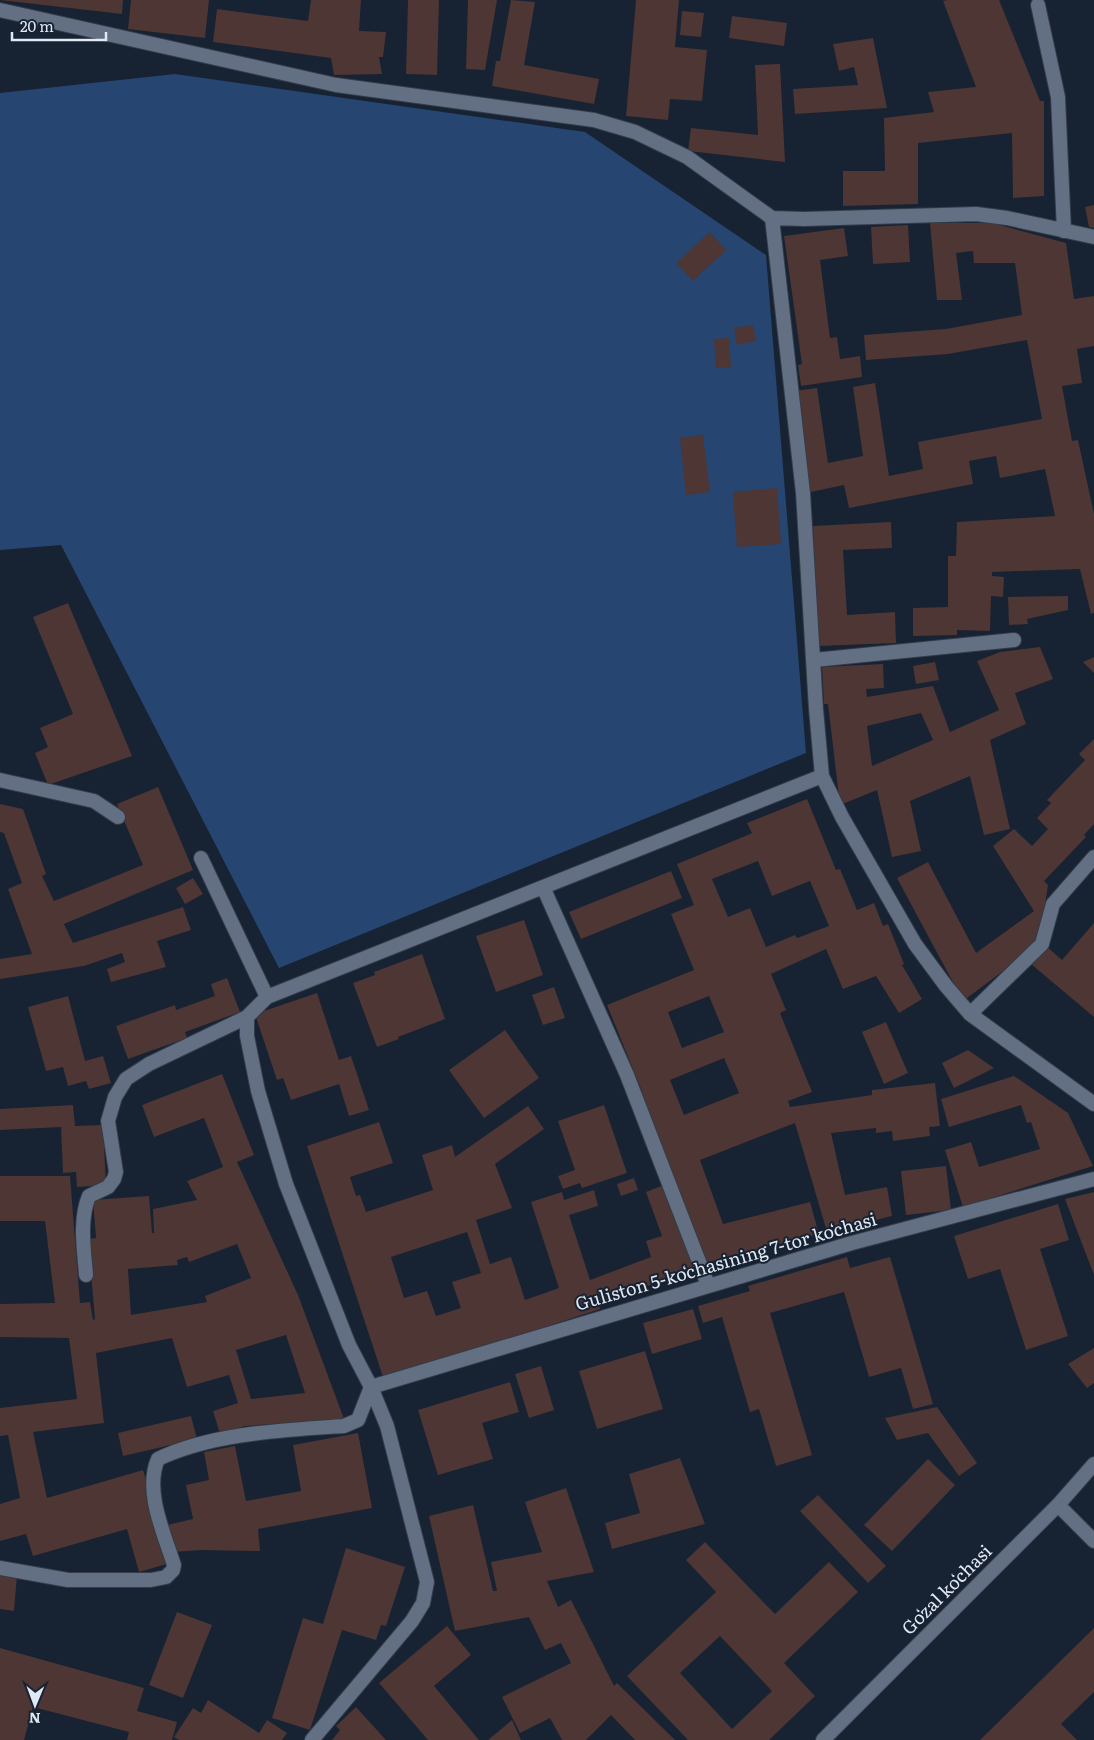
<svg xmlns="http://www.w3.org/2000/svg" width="1094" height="1740" viewBox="0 0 1094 1740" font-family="Literata,serif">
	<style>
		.green { fill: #274571 }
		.building { fill: #4d3633; fill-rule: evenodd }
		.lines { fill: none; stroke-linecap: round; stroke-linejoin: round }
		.minor-casing { stroke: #343c49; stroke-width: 16 }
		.tertiary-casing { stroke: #343c49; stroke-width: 16 }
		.minor { stroke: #637083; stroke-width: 14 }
		.tertiary { stroke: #637083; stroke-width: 14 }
		.labels { text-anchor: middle; stroke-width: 4; stroke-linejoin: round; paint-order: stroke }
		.street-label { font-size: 18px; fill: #e0e8f3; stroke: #172232 }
	</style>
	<rect width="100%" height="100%" fill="#172232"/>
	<path class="green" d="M 175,74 L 585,132 L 766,255 L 806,753 L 279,968 L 61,545 L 0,550 L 0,93 Z"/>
	<path class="building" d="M 0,0 L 123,0 L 122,14 Z
		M 131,0 L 209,0 L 205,38 L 128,29 Z
		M 311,0 L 361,0 L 359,31 L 386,32 L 383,57 L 379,57 L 382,74 L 334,75 L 331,58 L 213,42 L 217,9 L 308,21 Z
		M 408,0 L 439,0 L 437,75 L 406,74 Z
		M 468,0 L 497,0 L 485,70 L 466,69 Z
		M 511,0 L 535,2 L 524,65 L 599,79 L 594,104 L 492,86 L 496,61 L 500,61 Z
		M 636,0 L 679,0 L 675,47 L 707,50 L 702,101 L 670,99 L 668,120 L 626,116 Z
		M 947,0 L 999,0 L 1040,101 L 1044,101 L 1044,196 L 1013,198 L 1012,133 L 918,143 L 918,204 L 843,206 L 843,171 L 885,171 L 884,118 L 934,112 L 928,92 L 976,87 L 943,1 Z
		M 682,11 L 704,13 L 701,37 L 680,35 Z
		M 732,16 L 787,23 L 784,46 L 729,38 Z
		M 873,38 L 887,108 L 795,114 L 793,89 L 858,85 L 854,67 L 839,71 L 833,44 Z
		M 780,64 L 785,162 L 688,151 L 691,128 L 758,135 L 755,65 Z
		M 1094,205 L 1094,228 L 1089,227 L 1085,207 Z
		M 930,223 L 992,223 L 1066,243 L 1074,299 L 1094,296 L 1094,346 L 1077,349 L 1082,383 L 1062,386 L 1072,441 L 1078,440 L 1094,514 L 1094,613 L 1091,614 L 1080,569 L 992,572 L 992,576 L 1004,577 L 1003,597 L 991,596 L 990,631 L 957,630 L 957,635 L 913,636 L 913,608 L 948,607 L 948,556 L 956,556 L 957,522 L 1055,516 L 1045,469 L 1000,478 L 996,456 L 969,461 L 973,484 L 849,508 L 844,485 L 806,493 L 795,391 L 817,388 L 828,463 L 863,456 L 853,387 L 875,383 L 889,476 L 923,469 L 918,442 L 1042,419 L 1027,340 L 948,354 L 866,360 L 864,335 L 946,329 L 1022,315 L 1015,263 L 974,263 L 973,251 L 956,253 L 962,300 L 937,300 Z
		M 908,225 L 910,262 L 873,264 L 871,227 Z
		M 844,228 L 848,256 L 820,260 L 830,338 L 837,337 L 840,359 L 860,356 L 862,377 L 801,386 L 798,365 L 802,364 L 784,236 Z
		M 710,232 L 726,250 L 693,281 L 676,263 Z
		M 753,325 L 756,341 L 737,345 L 734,328 Z
		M 729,338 L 731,367 L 716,368 L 714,339 Z
		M 703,435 L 710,492 L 686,495 L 680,438 Z
		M 777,488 L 781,544 L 737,547 L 733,492 Z
		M 891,522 L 892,548 L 843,550 L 847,615 L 895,612 L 896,643 L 818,646 L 813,526 Z
		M 1068,596 L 1068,610 L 1027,619 L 1028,624 L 1009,625 L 1008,597 Z
		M 68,603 L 132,756 L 48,785 L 35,753 L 48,747 L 40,728 L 73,714 L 33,617 Z
		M 1040,647 L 1053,679 L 1015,693 L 1026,724 L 990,740 L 1010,829 L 984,835 L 970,776 L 910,801 L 921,851 L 892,857 L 877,790 L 840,805 L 828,704 L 824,704 L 822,667 L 883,664 L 884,688 L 866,689 L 867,697 L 933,686 L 950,732 L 999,710 L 977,661 L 1000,652 ZM 921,713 L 933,740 L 872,766 L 867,726 Z
		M 1094,657 L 1094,673 L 1083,662 Z
		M 935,662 L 939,680 L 916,684 L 913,666 Z
		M 1094,739 L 1094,824 L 1084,835 L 1086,837 L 1044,881 L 1048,885 L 1039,944 L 963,1001 L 897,878 L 928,862 L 976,953 L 1034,911 L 993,846 L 1014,829 L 1032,846 L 1048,829 L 1037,818 L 1051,803 L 1047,800 L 1085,760 L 1079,754 Z
		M 158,787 L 193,870 L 64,924 L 73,943 L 183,907 L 191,930 L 157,941 L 166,967 L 111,982 L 107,969 L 125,962 L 122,953 L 84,966 L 0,979 L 0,959 L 32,954 L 8,889 L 22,883 L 4,833 L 0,832 L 0,804 L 23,809 L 46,874 L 42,876 L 54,901 L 143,865 L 117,804 Z
		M 807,799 L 836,870 L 840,869 L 857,910 L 874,903 L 883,926 L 888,924 L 904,964 L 902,965 L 922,999 L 899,1013 L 876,976 L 843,989 L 826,949 L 771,974 L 786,1010 L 780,1013 L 812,1092 L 788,1101 L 790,1107 L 872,1095 L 872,1090 L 935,1083 L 940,1126 L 929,1127 L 930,1136 L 893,1141 L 892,1131 L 876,1133 L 876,1128 L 831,1133 L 845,1195 L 887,1187 L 892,1216 L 827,1232 L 795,1123 L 700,1160 L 723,1224 L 810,1202 L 819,1234 L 704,1263 L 636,1093 L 642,1091 L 607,1005 L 694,970 L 671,914 L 694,905 L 677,864 L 748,835 L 752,833 L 747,823 ZM 758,861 L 772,896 L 810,881 L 829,926 L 797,938 L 795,935 L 766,947 L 750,908 L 728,917 L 712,879 ZM 709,996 L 724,1032 L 682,1048 L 668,1012 ZM 724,1058 L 739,1093 L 684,1115 L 670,1080 Z
		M 671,871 L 682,898 L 581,939 L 569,912 Z
		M 193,878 L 203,894 L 185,904 L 176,888 Z
		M 524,920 L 543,975 L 496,992 L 476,936 Z
		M 1094,923 L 1094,1017 L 1031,964 L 1046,946 L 1062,960 Z
		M 422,954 L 445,1019 L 398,1037 L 399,1039 L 377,1047 L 353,983 L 375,975 L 374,972 Z
		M 227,978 L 240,1012 L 185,1032 L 187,1038 L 128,1059 L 116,1026 L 175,1005 L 176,1010 L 215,996 L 211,984 Z
		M 554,987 L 565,1018 L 543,1025 L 532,995 Z
		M 317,993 L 339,1060 L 351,1056 L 369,1110 L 349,1116 L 339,1084 L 291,1100 L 283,1078 L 277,1080 L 255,1014 Z
		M 68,996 L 85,1061 L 103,1056 L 111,1083 L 89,1089 L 86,1081 L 68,1086 L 63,1067 L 46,1071 L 28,1007 Z
		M 886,1022 L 908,1073 L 884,1084 L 862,1032 Z
		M 505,1030 L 539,1078 L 484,1118 L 449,1070 Z
		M 968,1050 L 994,1068 L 954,1088 L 942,1063 Z
		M 222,1074 L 254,1155 L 237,1162 L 298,1295 L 344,1419 L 245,1426 L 220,1434 L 213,1411 L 238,1403 L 229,1375 L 187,1387 L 172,1338 L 96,1353 L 104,1423 L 33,1432 L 47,1498 L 143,1470 L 170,1563 L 139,1572 L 127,1529 L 33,1556 L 26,1534 L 0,1541 L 0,1504 L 20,1498 L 8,1435 L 0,1436 L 0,1408 L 77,1399 L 69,1338 L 0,1337 L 0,1304 L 55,1303 L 45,1221 L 0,1221 L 0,1176 L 70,1176 L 80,1303 L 90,1302 L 93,1320 L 95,1319 L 88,1239 L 96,1238 L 93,1200 L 149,1196 L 152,1233 L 154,1233 L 153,1209 L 197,1200 L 187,1181 L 223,1167 L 204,1118 L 154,1137 L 142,1105 ZM 237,1244 L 251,1278 L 205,1296 L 207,1302 L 131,1315 L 128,1269 L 178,1265 L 177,1260 L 187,1257 L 189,1262 ZM 286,1335 L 305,1393 L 251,1399 L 236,1350 Z
		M 1014,1076 L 1068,1113 L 1093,1166 L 963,1207 L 945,1150 L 971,1142 L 979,1167 L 1040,1149 L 1031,1122 L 1027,1123 L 1021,1105 L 949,1127 L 941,1099 Z
		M 73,1105 L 75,1126 L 103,1125 L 106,1185 L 77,1187 L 76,1172 L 63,1173 L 61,1127 L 0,1130 L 0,1109 Z
		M 604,1105 L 627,1173 L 582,1188 L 580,1183 L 563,1189 L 558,1176 L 575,1170 L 558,1121 Z
		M 528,1106 L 544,1129 L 495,1164 L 512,1208 L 476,1220 L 490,1264 L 511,1257 L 525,1300 L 559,1288 L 531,1202 L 562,1192 L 564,1200 L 594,1190 L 598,1206 L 569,1215 L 590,1280 L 651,1257 L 646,1241 L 662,1236 L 646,1192 L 669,1183 L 699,1266 L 599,1305 L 600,1309 L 384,1380 L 307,1146 L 379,1122 L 393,1163 L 350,1177 L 356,1196 L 360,1195 L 366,1212 L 433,1190 L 422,1155 L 452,1145 L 455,1157 ZM 467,1232 L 481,1273 L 452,1282 L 461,1308 L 436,1316 L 427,1291 L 404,1298 L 391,1257 Z
		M 946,1166 L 951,1210 L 906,1215 L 901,1171 Z
		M 634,1178 L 638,1190 L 621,1196 L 617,1184 Z
		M 1094,1192 L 1094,1275 L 1065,1199 Z
		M 1058,1204 L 1069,1240 L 1040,1249 L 1068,1336 L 1026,1350 L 1000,1269 L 968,1279 L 954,1236 Z
		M 847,1257 L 850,1268 L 890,1257 L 933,1404 L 913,1409 L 901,1368 L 869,1377 L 844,1292 L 770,1313 L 812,1455 L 776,1466 L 759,1409 L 750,1412 L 722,1317 L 703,1323 L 698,1306 L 750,1291 L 748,1286 Z
		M 693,1309 L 702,1339 L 652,1354 L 643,1323 Z
		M 1094,1348 L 1094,1383 L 1087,1388 L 1068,1364 Z
		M 645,1351 L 663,1409 L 597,1429 L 579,1371 Z
		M 541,1366 L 554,1410 L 529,1418 L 515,1374 Z
		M 510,1382 L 519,1412 L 482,1423 L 493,1459 L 438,1475 L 418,1410 Z
		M 937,1407 L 977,1463 L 959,1476 L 928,1433 L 897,1440 L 885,1418 Z
		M 191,1416 L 197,1439 L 123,1456 L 118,1433 Z
		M 358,1433 L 372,1508 L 258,1529 L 260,1551 L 201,1550 L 172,1552 L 167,1525 L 193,1519 L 186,1485 L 209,1480 L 204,1452 L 235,1446 L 246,1501 L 301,1491 L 293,1445 Z
		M 680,1458 L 705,1524 L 612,1549 L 605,1523 L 640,1513 L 629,1474 Z
		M 928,1459 L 955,1485 L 892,1551 L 864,1525 Z
		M 566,1488 L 594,1572 L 547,1581 L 558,1607 L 571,1600 L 614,1686 L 617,1683 L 675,1740 L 635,1740 L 611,1715 L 586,1740 L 562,1740 L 550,1718 L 520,1733 L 502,1697 L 571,1663 L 561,1643 L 545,1650 L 529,1617 L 455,1631 L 429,1516 L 473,1505 L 493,1591 L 497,1591 L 491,1562 L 542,1552 L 525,1502 Z
		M 818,1495 L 886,1566 L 868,1583 L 800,1511 Z
		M 705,1542 L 775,1614 L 829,1562 L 858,1592 L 784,1663 L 815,1696 L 769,1740 L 688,1740 L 627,1676 L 716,1592 L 686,1560 ZM 720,1636 L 772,1691 L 732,1729 L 680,1673 Z
		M 346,1548 L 405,1567 L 386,1626 L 381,1625 L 376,1640 L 342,1630 L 310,1730 L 272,1718 L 303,1618 L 323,1624 Z
		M 0,1573 L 17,1576 L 14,1611 L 0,1609 Z
		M 177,1612 L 212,1625 L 183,1698 L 149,1685 Z
		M 447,1626 L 471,1655 L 434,1686 L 479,1740 L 428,1740 L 379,1683 Z
		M 1094,1628 L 1094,1692 L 1061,1724 L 1077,1740 L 980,1740 Z
		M 0,1648 L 144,1688 L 137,1711 L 177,1722 L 172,1740 L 127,1740 L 129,1732 L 33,1707 L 24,1740 L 0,1740 Z
		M 208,1700 L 259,1733 L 267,1720 L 287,1733 L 282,1740 L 179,1740 L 174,1737 L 193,1708 L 201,1713 Z
		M 356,1707 L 386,1740 L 332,1740 L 340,1730 L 336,1726 Z
		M 512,1720 L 521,1740 L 488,1740 Z"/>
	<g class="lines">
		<defs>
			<path id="minor" d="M 1038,5 L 1058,97 L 1064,231
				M 0,10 L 336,85 L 594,120 L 635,132 L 687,157 L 772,218 L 804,219 L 976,214 L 1007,218 L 1094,237
				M 772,218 L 803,493 L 816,709 L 822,776 L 842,817 L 915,944 L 946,986 L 970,1014 L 1094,1104
				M 814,660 L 1014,640
				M 0,780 L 94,801 L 118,817
				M 201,858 L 267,997
				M 543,887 L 627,1075 L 708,1285
				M 970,1014 L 1042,944 L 1053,904 L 1094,857
				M 86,1275 C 84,1249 79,1220 89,1196 L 108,1187 L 114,1179 L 116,1172 L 108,1121 L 115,1097 L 126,1079 L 149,1064 L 247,1017
				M 371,1387 L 852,1243 L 1094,1179
				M 1058,1505 L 1094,1541
				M 0,1568 L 68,1580 L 151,1580 L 166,1577 L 173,1570 L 174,1565 C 164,1533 144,1491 158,1459 C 212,1433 285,1430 344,1426 L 358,1420 L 371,1387
				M 312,1740 L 412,1621 L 423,1603 L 427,1582 L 387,1426 L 371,1387 L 349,1345 L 286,1184 L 258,1091 L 247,1036 L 247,1017 L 267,997 L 822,776"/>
			<path id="tertiary" d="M 823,1740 L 1058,1505 L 1094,1464"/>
		</defs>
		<use href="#minor" class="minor-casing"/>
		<use href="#tertiary" class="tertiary-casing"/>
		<use href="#minor" class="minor"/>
		<use href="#tertiary" class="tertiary"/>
	</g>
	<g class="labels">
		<g class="street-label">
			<text transform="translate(726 1262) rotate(-16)" y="6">Guliston 5-koʻchasining 7-tor koʻchasi</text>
			<text transform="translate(947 1590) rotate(-45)" y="6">Goʻzal koʻchasi</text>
		</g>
	</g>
	<g transform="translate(35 1705) rotate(181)" stroke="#172232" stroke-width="4" paint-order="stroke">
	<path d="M0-4L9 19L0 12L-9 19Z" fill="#e0e8f3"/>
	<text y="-8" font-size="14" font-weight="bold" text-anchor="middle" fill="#e0e8f3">N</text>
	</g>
	<path d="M12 32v8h94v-8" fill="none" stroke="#e0e8f3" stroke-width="2.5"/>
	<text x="20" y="32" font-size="15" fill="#e0e8f3" stroke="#172232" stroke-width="4" paint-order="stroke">20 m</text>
</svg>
